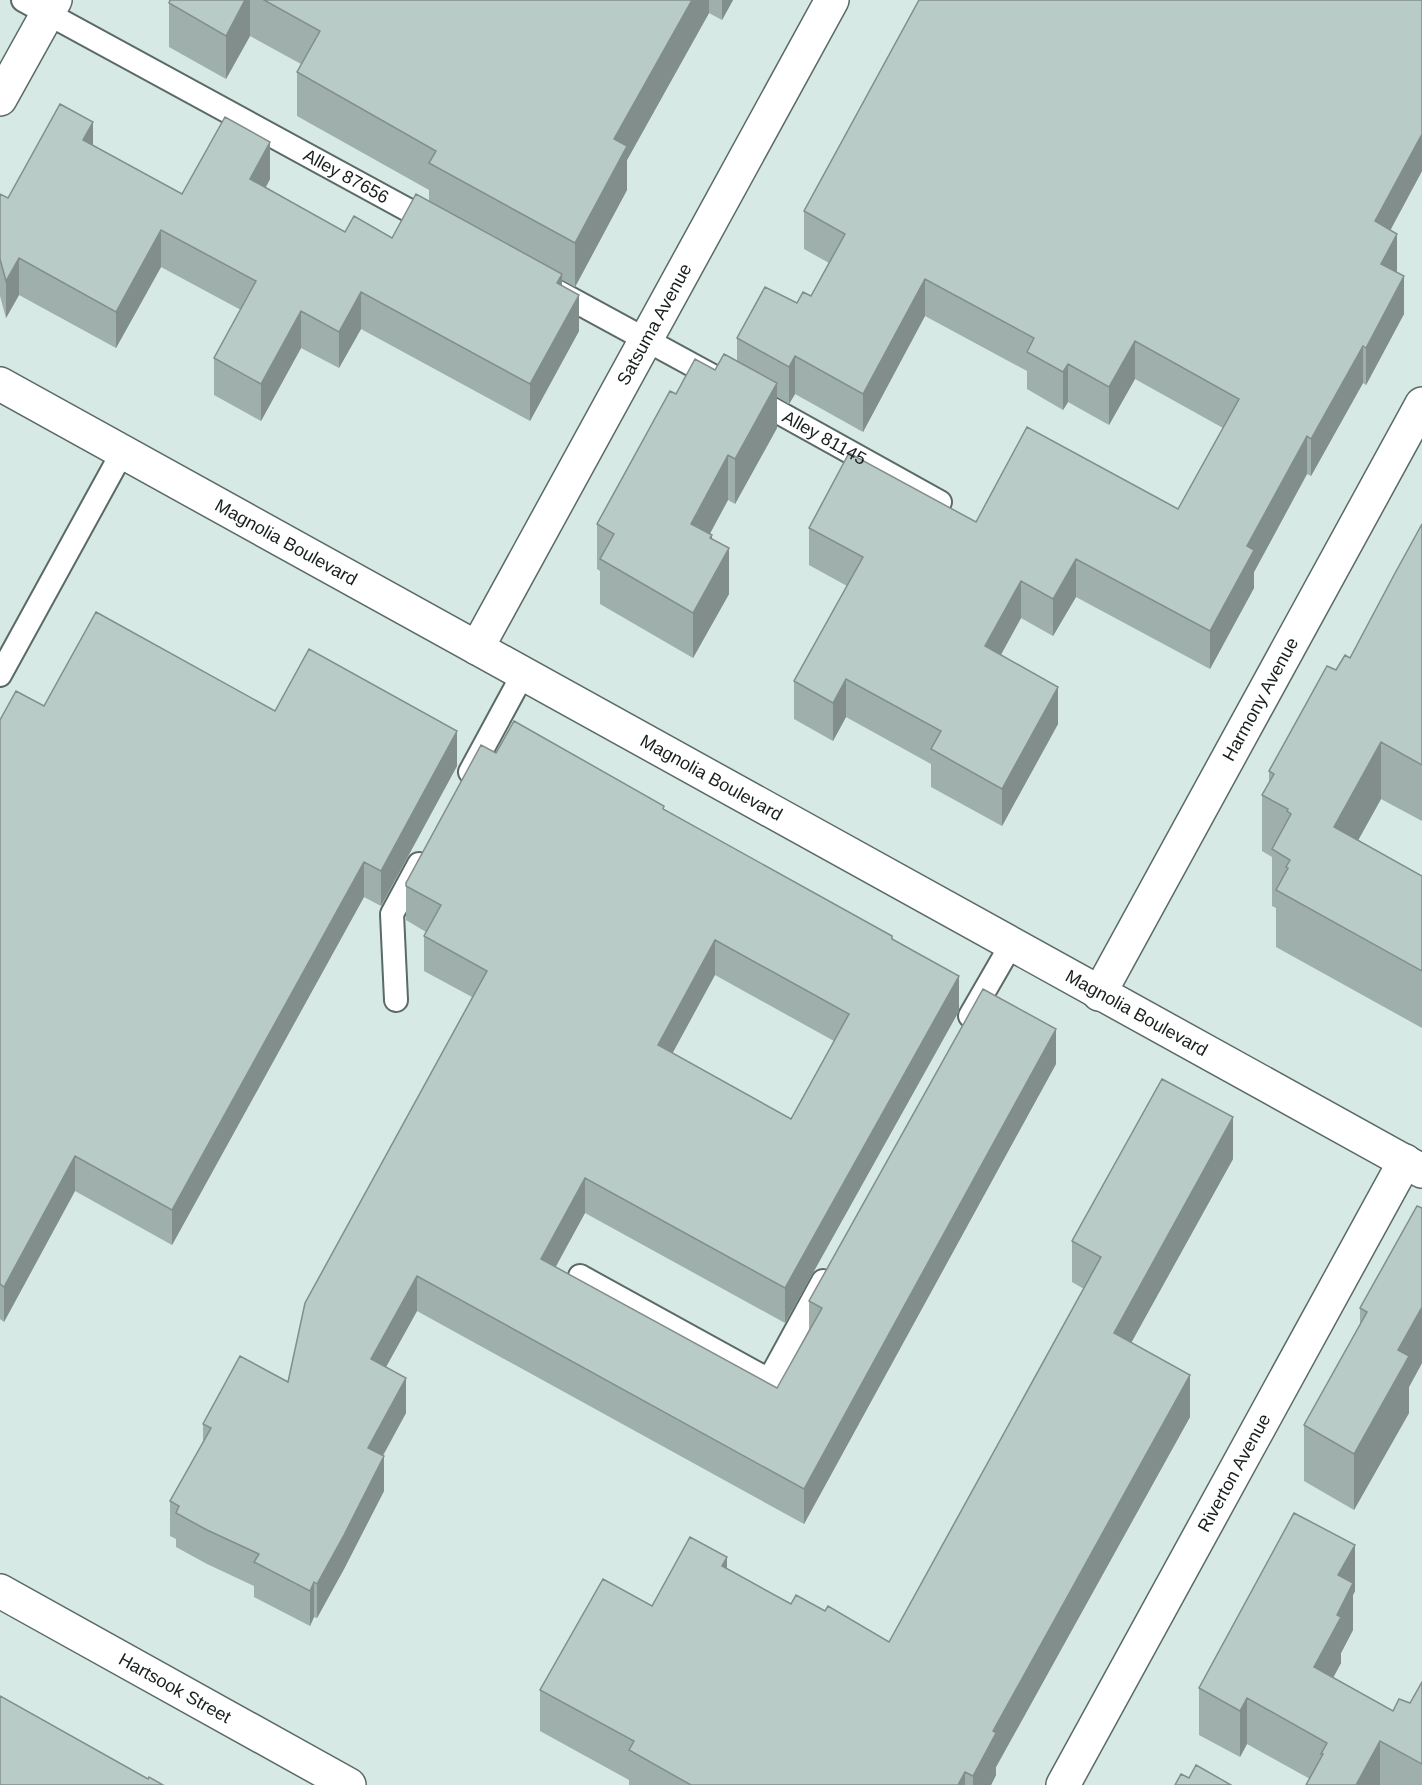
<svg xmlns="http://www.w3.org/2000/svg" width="1422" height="1785" viewBox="0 0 1422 1785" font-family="Helvetica,sans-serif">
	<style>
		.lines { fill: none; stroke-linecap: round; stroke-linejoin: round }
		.lane-casing { stroke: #5a6a67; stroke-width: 26 }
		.street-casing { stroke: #5a6a67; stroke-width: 36 }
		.secondary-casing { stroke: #5a6a67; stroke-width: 36 }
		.lane { stroke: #fff; stroke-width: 22 }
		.street { stroke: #fff; stroke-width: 33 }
		.secondary { stroke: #fff; stroke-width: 33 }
		.wall { fill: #9fafab; fill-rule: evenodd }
		.shaded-wall { fill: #828e8b }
		.building { fill: #b9cbc7; stroke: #828e8b; stroke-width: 1.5; fill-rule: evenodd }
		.labels { text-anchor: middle; stroke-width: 5; stroke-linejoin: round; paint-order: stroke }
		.street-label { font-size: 18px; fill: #181f1e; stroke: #d6e9e5 }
	</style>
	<rect width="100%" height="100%" fill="#d6e9e5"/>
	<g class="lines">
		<defs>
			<g id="lane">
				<path id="s1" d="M 23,0 L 432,223"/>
				<path d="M 551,288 L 720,380"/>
				<path id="s2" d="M 751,397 L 940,502"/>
				<path d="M 0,675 L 123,451"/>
				<path d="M 470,772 L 523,674"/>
				<path d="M 396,1000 L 392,914 L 419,864"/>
				<path d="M 970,1016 L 1011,945"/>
				<path d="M 580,1276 L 769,1380 L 823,1281"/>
			</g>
			<g id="street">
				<path d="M 0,99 L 55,0"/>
				<path id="s3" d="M 477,648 L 832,0"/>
				<path id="s4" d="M 1099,994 L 1422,404"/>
				<path id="s5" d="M 0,1591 L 349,1785"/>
				<path id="s6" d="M 1063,1785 L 1405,1161"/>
			</g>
			<g id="secondary">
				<path id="s7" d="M 0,384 L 1422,1171"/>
			</g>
		</defs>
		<use href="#lane" class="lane-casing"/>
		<use href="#street" class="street-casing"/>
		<use href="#secondary" class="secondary-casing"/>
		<use href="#lane" class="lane"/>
		<use href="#street" class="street"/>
		<use href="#secondary" class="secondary"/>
	</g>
	<path class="wall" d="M 170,0 L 733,0 L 722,20 L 709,13 L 627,160 L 627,190 L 575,287 L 562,280 L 562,285 L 579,331 L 530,421 L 361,329 L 339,368 L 301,348 L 261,421 L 214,395 L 214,358 L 241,310 L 161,267 L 116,348 L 19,295 L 6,318 L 0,296 L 0,194 L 8,198 L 93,145 L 182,194 L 270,179 L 266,187 L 345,232 L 392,238 L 429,201 L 429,190 L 297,116 L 297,72 L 301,64 L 250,36 L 226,79 L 169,47 L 169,3 Z
		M 1422,0 L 1422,171 L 1390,230 L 1404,314 L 1366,385 L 1363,383 L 1311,476 L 1307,474 L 1254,572 L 1254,588 L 1210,669 L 1076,597 L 1053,636 L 1021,618 L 1001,655 L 1058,724 L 1002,826 L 931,787 L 931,764 L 846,717 L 833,741 L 794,719 L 794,681 L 847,586 L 809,565 L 809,528 L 976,522 L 1178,509 L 1223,428 L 1135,379 L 1109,425 L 1068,402 L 1063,410 L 1027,389 L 1027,371 L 925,316 L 863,432 L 795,394 L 789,404 L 777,397 L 777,428 L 735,504 L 728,500 L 710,533 L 729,594 L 693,658 L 600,604 L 600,571 L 597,569 L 597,524 L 676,394 L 715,370 L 737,361 L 737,338 L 811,296 L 829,263 L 804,249 L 804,211 Z
		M 1422,524 L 1422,821 L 1381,799 L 1358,840 L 1422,876 L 1422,1028 L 1276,947 L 1276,908 L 1272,906 L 1272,857 L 1262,851 L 1262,795 L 1269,783 L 1269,771 L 1336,670 L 1350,658 Z
		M 44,706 L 275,711 L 457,766 L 381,906 L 364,897 L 172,1245 L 75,1191 L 4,1322 L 0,1319 L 0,720 Z
		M 496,753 L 664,810 L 892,939 L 959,1011 L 785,1323 L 585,1213 L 555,1267 L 777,1388 L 809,1331 L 809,1301 L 1056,1064 L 804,1524 L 417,1311 L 386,1367 L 406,1413 L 383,1456 L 384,1491 L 344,1569 L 317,1618 L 314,1617 L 310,1626 L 254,1597 L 254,1586 L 207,1564 L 176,1547 L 176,1539 L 170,1536 L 170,1501 L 203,1443 L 203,1424 L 288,1382 L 472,997 L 424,971 L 424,936 L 426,932 L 406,920 L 406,883 ZM 715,975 L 834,1041 L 791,1119 L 672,1053 Z
		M 1233,1159 L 1131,1342 L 1190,1417 L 996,1767 L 996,1775 L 991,1785 L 629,1785 L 629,1780 L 540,1731 L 540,1690 L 652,1606 L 727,1569 L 791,1604 L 825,1611 L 889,1642 L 1084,1289 L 1072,1282 L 1072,1241 Z
		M 1422,1208 L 1422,1363 L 1409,1387 L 1409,1413 L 1354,1510 L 1304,1481 L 1304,1425 L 1360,1324 L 1360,1308 Z
		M 1355,1591 L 1353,1595 L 1353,1630 L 1341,1653 L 1341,1663 L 1333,1678 L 1393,1711 L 1410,1703 L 1422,1682 L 1422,1785 L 1306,1785 L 1310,1779 L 1247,1744 L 1240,1757 L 1199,1735 L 1199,1688 Z"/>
	<path class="shaded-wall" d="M 245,0 L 250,0 L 250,36 L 226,79 L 226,36 Z
		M 692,0 L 709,0 L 709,13 L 627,160 L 627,190 L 575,287 L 575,243 L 614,139 Z
		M 722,0 L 733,0 L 722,20 Z
		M 93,122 L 93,159 L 83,140 Z
		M 1422,134 L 1422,171 L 1375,259 L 1375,221 Z
		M 270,142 L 270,179 L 250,216 L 250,179 Z
		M 161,230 L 161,267 L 116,348 L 116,312 Z
		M 1397,234 L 1397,271 L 1381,302 L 1381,264 Z
		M 19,258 L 19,295 L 6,318 L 6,281 Z
		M 562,274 L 562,310 L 557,283 Z
		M 1404,276 L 1404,314 L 1366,385 L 1366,348 Z
		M 925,279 L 925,316 L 863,432 L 863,394 Z
		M 361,292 L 361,329 L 339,368 L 339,332 Z
		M 579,295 L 579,331 L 530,421 L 530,384 Z
		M 301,311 L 301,348 L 261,421 L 261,384 Z
		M 1135,341 L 1135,379 L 1109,425 L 1109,387 Z
		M 1363,346 L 1363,383 L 1311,476 L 1311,439 Z
		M 795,356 L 795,394 L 789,404 L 789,367 Z
		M 1068,364 L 1068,402 L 1063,410 L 1063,372 Z
		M 777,383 L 777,428 L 735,504 L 735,459 Z
		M 1307,436 L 1307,474 L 1254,572 L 1254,588 L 1210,669 L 1210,631 L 1247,546 Z
		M 728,455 L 728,500 L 691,569 L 691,524 Z
		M 712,535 L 712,579 L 729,548 L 729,594 L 693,658 L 693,613 L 710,538 Z
		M 1076,559 L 1076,597 L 1053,636 L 1053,599 Z
		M 1021,581 L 1021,618 L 985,683 L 985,646 Z
		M 846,679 L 846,717 L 833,741 L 833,703 Z
		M 1058,687 L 1058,724 L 1002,826 L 1002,789 Z
		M 457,731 L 457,766 L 381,906 L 381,871 Z
		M 1381,742 L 1381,799 L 1334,884 L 1334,827 Z
		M 364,862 L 364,897 L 172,1245 L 172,1210 Z
		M 715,940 L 715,975 L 658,1080 L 658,1045 Z
		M 959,976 L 959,1011 L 785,1323 L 785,1288 Z
		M 1056,1029 L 1056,1064 L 804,1524 L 804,1489 Z
		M 1233,1117 L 1233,1159 L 1114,1374 L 1114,1333 Z
		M 75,1156 L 75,1191 L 4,1322 L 4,1287 Z
		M 585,1178 L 585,1213 L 541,1294 L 541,1259 Z
		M 417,1276 L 417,1311 L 371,1394 L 371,1359 Z
		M 1422,1307 L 1422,1363 L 1409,1387 L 1409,1413 L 1354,1510 L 1354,1454 L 1398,1350 Z
		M 1190,1375 L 1190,1417 L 996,1767 L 996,1775 L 991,1785 L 973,1785 L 973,1776 L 993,1731 Z
		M 406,1378 L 406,1413 L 368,1482 L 368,1448 Z
		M 384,1456 L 384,1491 L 344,1569 L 317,1618 L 317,1584 Z
		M 1355,1545 L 1355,1591 L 1353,1595 L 1353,1630 L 1341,1653 L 1341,1663 L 1314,1713 L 1314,1667 L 1338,1575 Z
		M 727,1557 L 727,1599 L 722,1566 Z
		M 314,1582 L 314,1617 L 310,1626 L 310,1591 Z
		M 1247,1698 L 1247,1744 L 1240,1757 L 1240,1711 Z
		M 1380,1741 L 1380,1785 L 1356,1785 Z
		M 965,1772 L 965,1785 L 958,1785 Z"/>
	<path class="building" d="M 170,0 L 245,0 L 226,36 L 169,3 Z
		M 264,0 L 692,0 L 614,139 L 627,146 L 575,243 L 429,163 L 436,151 L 297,72 L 320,31 Z
		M 919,0 L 1422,0 L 1422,134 L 1375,221 L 1397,234 L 1381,264 L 1404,276 L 1366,348 L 1363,346 L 1311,439 L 1307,436 L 1247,546 L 1254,550 L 1210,631 L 1076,559 L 1053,599 L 1021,581 L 985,646 L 1058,687 L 1002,789 L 931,749 L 941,731 L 846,679 L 833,703 L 794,681 L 863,557 L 809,528 L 849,453 L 976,522 L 1027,427 L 1178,509 L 1239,399 L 1135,341 L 1109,387 L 1068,364 L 1063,372 L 1027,352 L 1034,338 L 925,279 L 863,394 L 795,356 L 789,367 L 737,338 L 765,287 L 797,303 L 803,292 L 811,296 L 845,234 L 804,211 Z
		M 60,104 L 93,122 L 83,140 L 182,194 L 225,117 L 270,142 L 250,179 L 345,232 L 354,216 L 392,238 L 416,194 L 562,274 L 557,283 L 579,295 L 530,384 L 361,292 L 339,332 L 301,311 L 261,384 L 214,358 L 256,281 L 161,230 L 116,312 L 19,258 L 6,281 L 0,259 L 0,194 L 8,198 Z
		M 724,354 L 777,383 L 735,459 L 728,455 L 691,524 L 712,535 L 710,538 L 729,548 L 693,613 L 600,559 L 614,534 L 597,524 L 670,391 L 676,394 L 695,359 L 715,370 Z
		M 1422,524 L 1422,765 L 1381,742 L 1334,827 L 1422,876 L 1422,971 L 1276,890 L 1288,868 L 1286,867 L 1290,860 L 1272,849 L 1291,814 L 1287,811 L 1288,809 L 1262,795 L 1274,774 L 1269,771 L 1327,666 L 1336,670 L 1345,655 L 1350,658 L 1394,575 Z
		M 96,612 L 275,711 L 309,649 L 457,731 L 381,871 L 364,862 L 172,1210 L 75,1156 L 4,1287 L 0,1284 L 0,720 L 16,691 L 44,706 Z
		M 514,721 L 664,806 L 663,809 L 892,936 L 892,939 L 959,976 L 785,1288 L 585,1178 L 541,1259 L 777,1388 L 822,1308 L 809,1301 L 983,989 L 1056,1029 L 804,1489 L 417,1276 L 371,1359 L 406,1378 L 368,1448 L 384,1456 L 344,1535 L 317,1584 L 314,1582 L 310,1591 L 254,1562 L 259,1554 L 207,1530 L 176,1513 L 179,1506 L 170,1501 L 211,1428 L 203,1424 L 240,1356 L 288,1382 L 305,1303 L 487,971 L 424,936 L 441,905 L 406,886 L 406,883 L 481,745 L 496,753 ZM 715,940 L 849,1014 L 791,1119 L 658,1045 Z
		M 1162,1079 L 1233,1117 L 1114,1333 L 1190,1375 L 993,1731 L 996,1733 L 973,1776 L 965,1772 L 958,1785 L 691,1785 L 629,1750 L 634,1741 L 540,1690 L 603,1579 L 652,1606 L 690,1537 L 727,1557 L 722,1566 L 791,1604 L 796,1595 L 825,1611 L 828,1606 L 889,1642 L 1101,1257 L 1072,1241 Z
		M 1417,1206 L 1422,1208 L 1422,1307 L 1398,1350 L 1409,1356 L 1354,1454 L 1304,1425 L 1367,1312 L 1360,1308 Z
		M 1294,1513 L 1355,1545 L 1338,1575 L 1353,1583 L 1337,1615 L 1341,1617 L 1314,1667 L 1393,1711 L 1399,1699 L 1410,1703 L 1422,1682 L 1422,1764 L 1380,1741 L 1356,1785 L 1306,1785 L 1323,1754 L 1321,1754 L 1327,1743 L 1247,1698 L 1240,1711 L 1199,1688 Z
		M 0,1696 L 148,1779 L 149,1777 L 163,1785 L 0,1785 Z
		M 1196,1765 L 1231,1785 L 1175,1785 L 1181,1774 L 1189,1778 Z"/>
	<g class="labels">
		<g class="street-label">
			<text dy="6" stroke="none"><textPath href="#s1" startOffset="368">Alley 87656</textPath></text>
			<text dy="6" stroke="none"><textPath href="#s3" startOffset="369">Satsuma Avenue</textPath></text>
			<text dy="6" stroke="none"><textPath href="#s2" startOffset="84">Alley 81145</textPath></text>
			<text dy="6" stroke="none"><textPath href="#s7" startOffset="327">Magnolia Boulevard</textPath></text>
			<text dy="6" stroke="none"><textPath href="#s4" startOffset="336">Harmony Avenue</textPath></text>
			<text dy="6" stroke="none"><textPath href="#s7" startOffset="813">Magnolia Boulevard</textPath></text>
			<text dy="6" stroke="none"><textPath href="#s7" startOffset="1299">Magnolia Boulevard</textPath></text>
			<text dy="6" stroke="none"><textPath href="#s6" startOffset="356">Riverton Avenue</textPath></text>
			<text dy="6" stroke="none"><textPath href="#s5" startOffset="200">Hartsook Street</textPath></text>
		</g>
	</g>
</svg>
